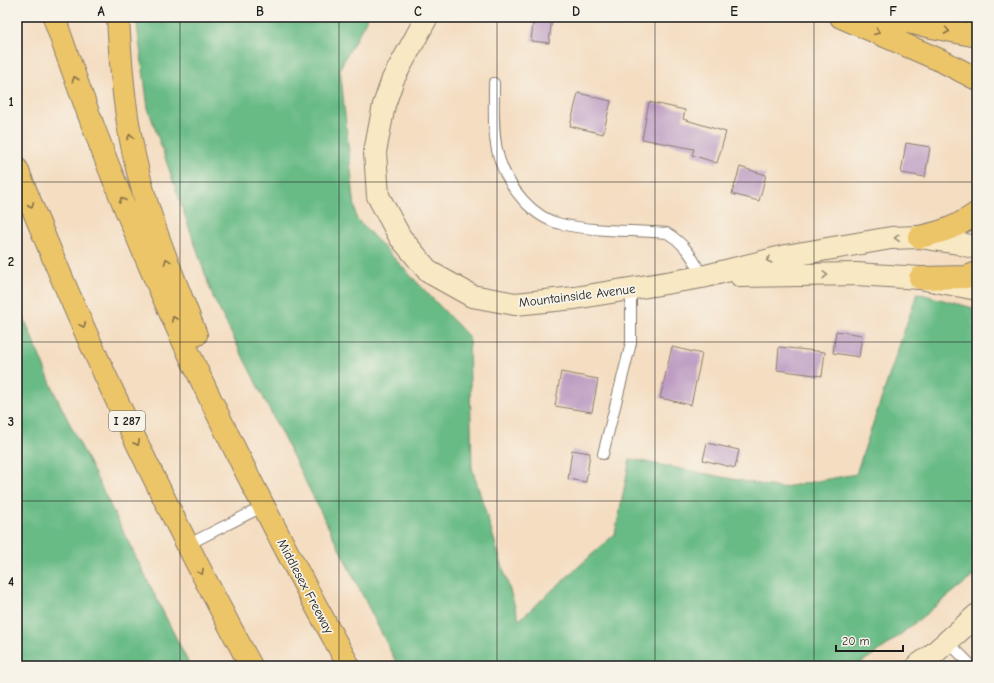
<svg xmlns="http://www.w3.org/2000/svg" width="994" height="683" viewBox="0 0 994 683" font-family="'Comic Neue',sans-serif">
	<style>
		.forest { fill: #69bb86; stroke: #426c51 }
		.building { fill: #bd9cc3 }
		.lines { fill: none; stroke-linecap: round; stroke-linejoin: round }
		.lane-casing { stroke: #887c6e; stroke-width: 12 }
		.secondary-casing { stroke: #887c6e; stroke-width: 24 }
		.highway-casing { stroke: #887c6e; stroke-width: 24 }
		.lane { stroke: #fff; stroke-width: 10 }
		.secondary { stroke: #f8e8c3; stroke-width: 22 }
		.highway { stroke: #edc569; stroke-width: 22 }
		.oneway { stroke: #847042 }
		.oneway2 { stroke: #958c78 }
		.grid { fill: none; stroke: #1c1c1c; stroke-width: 1; stroke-opacity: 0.55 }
		.labels { text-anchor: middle; stroke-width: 3.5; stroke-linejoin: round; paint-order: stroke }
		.shield { fill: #f7f3e8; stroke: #5e5c59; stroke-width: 1 }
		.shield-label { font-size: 12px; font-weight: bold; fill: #1c1c1c }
		.street-label { font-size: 13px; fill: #1c1c1c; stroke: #f7f3e8 }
		.neatline { fill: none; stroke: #1c1c1c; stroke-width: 1.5 }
		.grid-label { font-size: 13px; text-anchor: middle; font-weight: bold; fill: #1c1c1c }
	</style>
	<rect width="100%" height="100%" fill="#f7f3e8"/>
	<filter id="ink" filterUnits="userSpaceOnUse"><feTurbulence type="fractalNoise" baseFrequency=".025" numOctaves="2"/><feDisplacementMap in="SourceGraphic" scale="8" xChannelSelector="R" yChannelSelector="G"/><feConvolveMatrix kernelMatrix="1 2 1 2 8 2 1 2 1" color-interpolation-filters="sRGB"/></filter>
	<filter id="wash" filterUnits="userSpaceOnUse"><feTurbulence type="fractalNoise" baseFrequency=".012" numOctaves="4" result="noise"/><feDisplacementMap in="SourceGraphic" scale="16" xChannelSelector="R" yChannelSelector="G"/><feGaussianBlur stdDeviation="0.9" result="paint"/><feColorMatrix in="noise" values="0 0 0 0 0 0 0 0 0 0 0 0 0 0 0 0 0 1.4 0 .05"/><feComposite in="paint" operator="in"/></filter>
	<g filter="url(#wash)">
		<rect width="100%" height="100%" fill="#f4ddc1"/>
		<path class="forest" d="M 136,17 L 368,17 L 340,68 L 356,218 L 469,337 L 472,468 L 519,620 L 615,534 L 630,459 L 779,488 L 856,474 L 917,293 L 977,309 L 977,573 L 886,646 L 856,666 L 398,666 L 213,297 L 148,108 Z
			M 17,301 L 56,396 L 190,666 L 17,666 Z"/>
		<g id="blocks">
			<path class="building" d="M 534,17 L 552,17 L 549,43 L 531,41 Z
				M 578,93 L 611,101 L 603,134 L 570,126 Z
				M 649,102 L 685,110 L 683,119 L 726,132 L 717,163 L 692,155 L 694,149 L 642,139 Z
				M 906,143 L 930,147 L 925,177 L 901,173 Z
				M 740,167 L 766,175 L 759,201 L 732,194 Z
				M 836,331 L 862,335 L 859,357 L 833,353 Z
				M 672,347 L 702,354 L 691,405 L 660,398 Z
				M 779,347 L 825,352 L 822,376 L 777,370 Z
				M 561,372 L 598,379 L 592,412 L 555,406 Z
				M 707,443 L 739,450 L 735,468 L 703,460 Z
				M 572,450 L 590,453 L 586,482 L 568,479 Z"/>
		</g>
	</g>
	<g filter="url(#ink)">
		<use href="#blocks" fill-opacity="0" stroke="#887c6e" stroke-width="1"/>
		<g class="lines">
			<defs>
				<path id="lane" d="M 494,83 C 494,130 490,163 523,200 C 533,211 547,221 561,224 C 596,232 632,230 667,233 C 685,244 694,258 702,277
					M 603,454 L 631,343 L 631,289
					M 187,545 L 264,506
					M 947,641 L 972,666"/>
				<path id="secondary" d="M 427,17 L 393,79 L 384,105 L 375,152 L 378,196 L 400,237 L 429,272 L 472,296 L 515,304 L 575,298 L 702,277 L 786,256 L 891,238 L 919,237 L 958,243 L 977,248
					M 741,276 L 856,274 L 920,278 L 977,289
					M 917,666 L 931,656 L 977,615"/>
				<path id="highway" d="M 54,17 C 71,67 89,116 108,165 C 175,336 260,506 349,666
					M 118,17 C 121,71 125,123 139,176 C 153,231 176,283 196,335
					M 841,17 L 942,61 L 977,79
					M 882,17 L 977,36
					M 17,169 C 84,340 164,505 251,666
					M 919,237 C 943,232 957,227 977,213
					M 920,278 L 966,277 L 977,273"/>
			</defs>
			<use href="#lane" class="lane-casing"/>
			<use href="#secondary" class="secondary-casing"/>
			<use href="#highway" class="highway-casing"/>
			<use href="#lane" class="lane"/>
			<use href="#secondary" class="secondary"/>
			<use href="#highway" class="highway"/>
		</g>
		<defs><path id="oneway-chevron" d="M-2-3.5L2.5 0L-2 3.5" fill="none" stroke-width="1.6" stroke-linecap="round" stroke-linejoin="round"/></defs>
		<g class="oneway">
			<use href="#oneway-chevron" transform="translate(947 31) rotate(11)"/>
			<use href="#oneway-chevron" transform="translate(877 32) rotate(23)"/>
			<use href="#oneway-chevron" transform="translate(75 79) rotate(-109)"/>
			<use href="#oneway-chevron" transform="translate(130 137) rotate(-101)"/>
			<use href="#oneway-chevron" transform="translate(122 200) rotate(-112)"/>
			<use href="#oneway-chevron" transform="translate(31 205) rotate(67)"/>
			<use href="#oneway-chevron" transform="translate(167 261) rotate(-111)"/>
			<use href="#oneway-chevron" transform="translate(174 319) rotate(-115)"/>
			<use href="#oneway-chevron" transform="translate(83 325) rotate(66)"/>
			<use href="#oneway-chevron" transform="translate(137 443) rotate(64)"/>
			<use href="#oneway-chevron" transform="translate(201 572) rotate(62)"/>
		</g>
		<g class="oneway2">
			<use href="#oneway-chevron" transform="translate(897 238) rotate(177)"/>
			<use href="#oneway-chevron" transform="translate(769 260) rotate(166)"/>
			<use href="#oneway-chevron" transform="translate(825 275) rotate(-1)"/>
		</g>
	</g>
	<path class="grid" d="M 180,17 L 180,666M 339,17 L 339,666M 497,17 L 497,666M 655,17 L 655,666M 814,17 L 814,666M 17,182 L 977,182M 17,342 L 977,342M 17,501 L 977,501"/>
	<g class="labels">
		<rect class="shield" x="109" y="411" width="36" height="20" rx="3"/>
		<g class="shield-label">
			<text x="127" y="425">I 287</text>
		</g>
		<g class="street-label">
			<text transform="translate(577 295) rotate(-7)" y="5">Mountainside Avenue</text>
			<text transform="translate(306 586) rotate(62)" y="5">Middlesex Freeway</text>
		</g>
	</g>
	<rect width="994" height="683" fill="none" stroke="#f7f3e8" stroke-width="44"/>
	<path d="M836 645v6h67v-6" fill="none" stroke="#1c1c1c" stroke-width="2"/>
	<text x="842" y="645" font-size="12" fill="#1c1c1c" stroke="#f7f3e8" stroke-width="3" paint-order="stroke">20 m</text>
	<rect x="22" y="22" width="950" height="639" class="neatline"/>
	<g class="grid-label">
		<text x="101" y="16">A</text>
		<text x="260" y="16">B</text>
		<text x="418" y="16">C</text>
		<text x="576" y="16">D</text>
		<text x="734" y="16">E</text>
		<text x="893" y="16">F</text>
		<text x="11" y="106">1</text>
		<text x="11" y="266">2</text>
		<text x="11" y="426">3</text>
		<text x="11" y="586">4</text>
	</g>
</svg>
